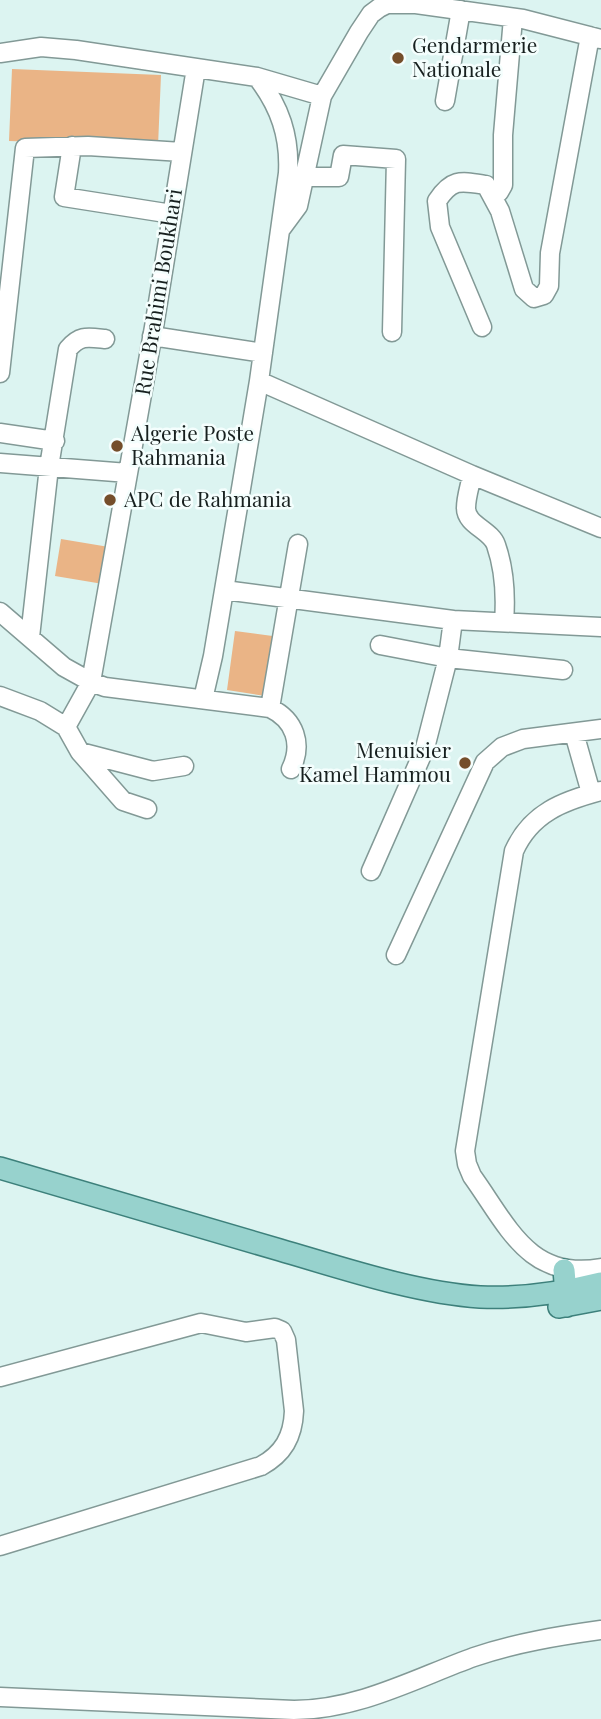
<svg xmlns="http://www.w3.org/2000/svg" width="601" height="1719" viewBox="0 0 601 1719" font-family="'Playfair Display',serif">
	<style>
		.green { fill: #eab486 }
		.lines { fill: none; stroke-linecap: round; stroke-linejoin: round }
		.minor-casing { stroke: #829996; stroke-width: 21 }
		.major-casing { stroke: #3d807b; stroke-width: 24 }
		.minor { stroke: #fff; stroke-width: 18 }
		.major { stroke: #97d2cd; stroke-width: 21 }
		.poi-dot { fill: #754e2b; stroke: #f4fefd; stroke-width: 2.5 }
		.labels { text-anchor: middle; stroke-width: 5; stroke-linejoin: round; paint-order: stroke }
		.poi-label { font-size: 21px; fill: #17201f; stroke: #f4fefd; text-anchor: start }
		.street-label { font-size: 21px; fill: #17201f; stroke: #f4fefd }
	</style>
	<rect width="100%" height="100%" fill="#dcf4f1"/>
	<path class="green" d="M 12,69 L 161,75 L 158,146 L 9,141 Z
		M 61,539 L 109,547 L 103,584 L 55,576 Z
		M 235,631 L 280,637 L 271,697 L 227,690 Z"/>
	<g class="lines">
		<defs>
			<path id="minor" d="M 0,53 L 41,47 L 76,50 L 257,77 L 322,96
				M 445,101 L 461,10
				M 72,146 L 64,197 L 172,214
				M 304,177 L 339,177 L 343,155 L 396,159 L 392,332
				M 493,197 L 499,192 L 503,185 L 503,135 L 513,18
				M 281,229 L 298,206 L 322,96 L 359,32 L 371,14 L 379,8 L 387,4 L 416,4 L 523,19 L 601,39
				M 482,327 L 440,227 L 437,201 C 452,178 461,181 486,185 L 500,211 L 524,289 L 534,298 L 544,295 L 549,286 L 550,253 L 590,36
				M 152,336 L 263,353
				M 0,373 L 25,148 L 88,146 L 182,152
				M 259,381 L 472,475 L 601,528
				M 0,433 L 55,441
				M 0,463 L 128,473
				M 472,475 C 470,486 466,497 466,508 C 466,525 491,530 496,545 C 505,571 506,596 504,622
				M 224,590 L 453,620 L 601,627
				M 0,612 L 64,667 L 91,682 L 105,687 L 270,708 C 295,720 303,744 291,769
				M 30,637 L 49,467 L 68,349 C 80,335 87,337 105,339
				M 380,645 L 448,658 L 563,670
				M 0,696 L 40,711 L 66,727 L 80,752 L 153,771 L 184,766
				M 203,699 L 213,656 L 259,381 L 288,173 C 290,136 280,107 257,77
				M 270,708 L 298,544
				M 66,727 L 91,682 L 154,327 L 196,68
				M 574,733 L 591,793
				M 80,752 L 123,801 L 147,809
				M 601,791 C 563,801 531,813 514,851 L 465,1151 L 467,1164 L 472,1176 C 508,1226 529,1281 601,1268
				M 371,871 L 425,748 L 448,658 L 453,620
				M 396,955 L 485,762 L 502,747 L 523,739 L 601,729
				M 0,1377 L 201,1323 L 246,1332 L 275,1328 L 282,1331 L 286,1340 L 294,1411 C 293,1437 283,1454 261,1466 L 0,1546
				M 0,1697 L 294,1710 C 358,1710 416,1678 474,1657 C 515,1643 558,1636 601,1630"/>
			<path id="major" d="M 0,1168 C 93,1195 186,1222 280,1250 C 342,1268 416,1293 480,1297 C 521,1299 561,1293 601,1283
				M 564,1270 L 567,1306
				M 559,1307 L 601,1299"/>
		</defs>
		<use href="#minor" class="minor-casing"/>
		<use href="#major" class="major-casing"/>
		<use href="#minor" class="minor"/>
		<use href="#major" class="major"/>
	</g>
	<g class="poi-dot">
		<circle cx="398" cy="58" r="7"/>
		<circle cx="117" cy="446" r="7"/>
		<circle cx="110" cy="500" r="7"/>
		<circle cx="465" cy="763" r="7"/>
	</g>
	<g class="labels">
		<g class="poi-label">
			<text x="412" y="53">Gendarmerie<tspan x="412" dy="24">Nationale</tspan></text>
			<text x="131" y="441">Algerie Poste<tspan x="131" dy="24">Rahmania</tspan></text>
			<text x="124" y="507">APC de Rahmania</text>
			<text x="451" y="758" text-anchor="end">Menuisier<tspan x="451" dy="24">Kamel Hammou</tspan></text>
		</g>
		<g class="street-label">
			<text transform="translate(159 292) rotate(-81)" y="7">Rue Brahimi Boukhari</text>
		</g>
	</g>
</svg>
